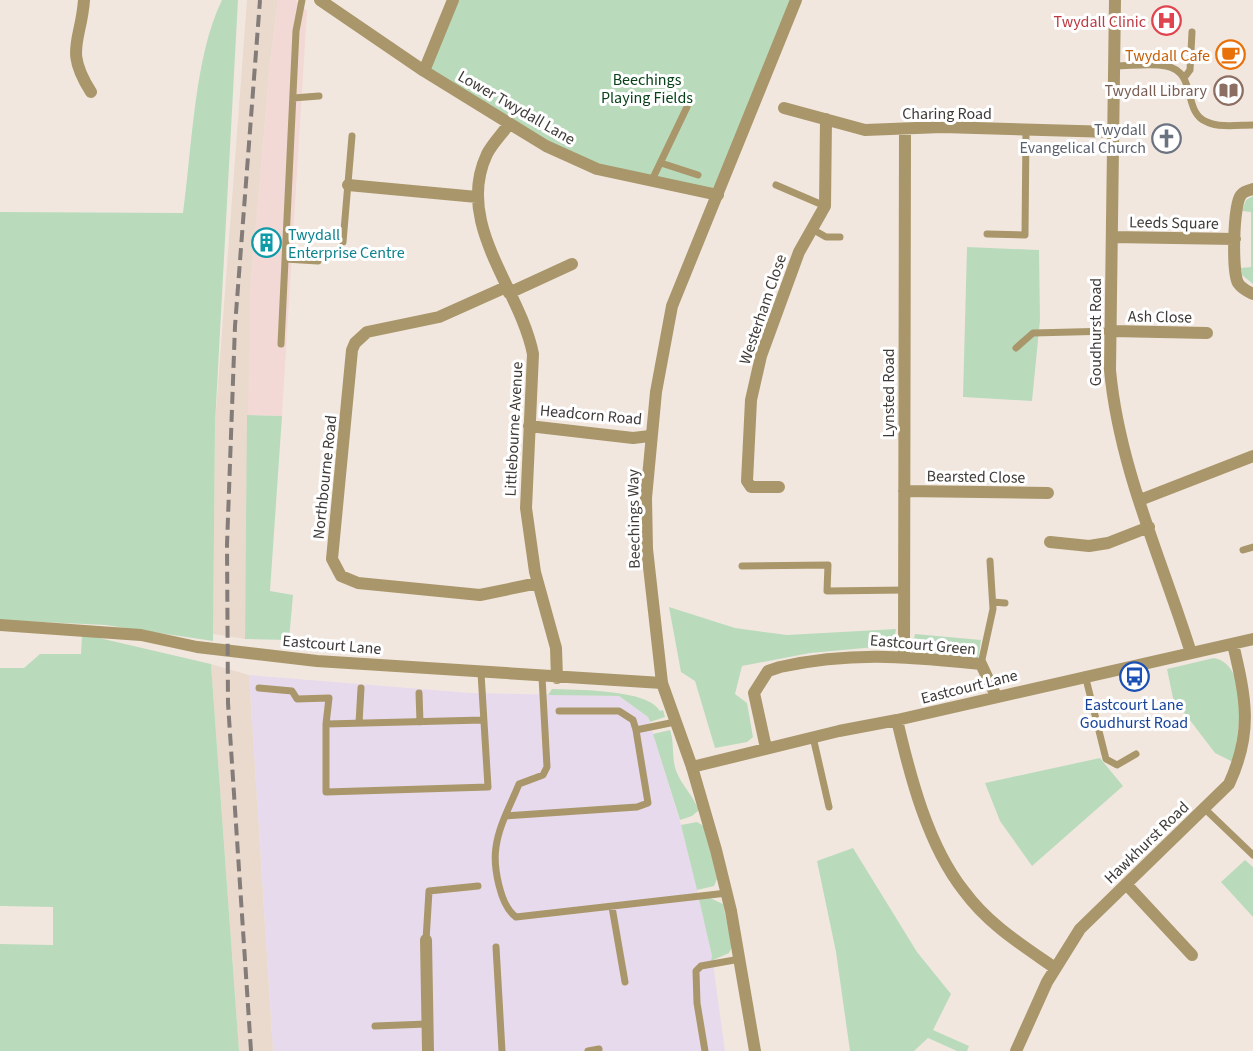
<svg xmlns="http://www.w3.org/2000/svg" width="1253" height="1051" viewBox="0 0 1253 1051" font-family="'Source Sans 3',sans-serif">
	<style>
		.commercial { fill: #f3d9d5 }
		.industrial { fill: #e8daed }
		.built { fill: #eadacd }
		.green { fill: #b9dbbc }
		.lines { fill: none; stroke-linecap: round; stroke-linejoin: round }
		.service { stroke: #a9976b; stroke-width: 7 }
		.minor { stroke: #a9976b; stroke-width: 12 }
		.tertiary { stroke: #a9976b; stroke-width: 12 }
		.rail { stroke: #837c78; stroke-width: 4; stroke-dasharray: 12 6; stroke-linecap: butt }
		.labels { text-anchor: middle; stroke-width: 6; stroke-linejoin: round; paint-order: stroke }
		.health-label { font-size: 16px; fill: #be3a42; stroke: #fff; text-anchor: end }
		.food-label { font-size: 16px; fill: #c56008; stroke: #fff; text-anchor: end }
		.park-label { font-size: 16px; fill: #084118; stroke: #fff }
		.education-label { font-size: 16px; fill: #785e54; stroke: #fff; text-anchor: end }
		.street-label { font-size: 16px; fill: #3f3b38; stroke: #fff }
		.worship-label { font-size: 16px; fill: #5b616d; stroke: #fff; text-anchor: end }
		.culture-label { font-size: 16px; fill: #0d838f; stroke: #fff; text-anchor: start }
		.transit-label { font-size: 16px; fill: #164399; stroke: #fff }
	</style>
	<rect width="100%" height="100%" fill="#f2e7df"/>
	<path class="commercial" d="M 278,0 L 296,0 L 307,11 L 282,416 L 247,415 L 250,292 L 270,64 Z"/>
	<path class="industrial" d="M 249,675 L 470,693 L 619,696 L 648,717 L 681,825 L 704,917 L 712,956 L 725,1051 L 273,1051 Z"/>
	<path class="built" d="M 247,0 L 278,0 L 270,64 L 250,292 L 245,639 L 213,634 L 215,424 Z
		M 211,664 L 249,675 L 273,1051 L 239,1051 Z"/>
	<path class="green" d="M 222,0 L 238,0 L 215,424 L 213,641 L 105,625 L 0,620 L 0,212 L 183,213 C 192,149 194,57 222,0 Z
		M 453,0 L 796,0 L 718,195 L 597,169 L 424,71 Z
		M 1253,196 L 1253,284 L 1242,275 L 1241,268 L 1251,267 L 1251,212 L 1242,211 L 1246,200 Z
		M 967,247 L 1039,250 L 1040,320 L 1032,401 L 963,397 Z
		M 247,415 L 282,416 L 270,591 L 293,595 L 289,640 L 245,639 Z
		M 669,607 L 735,628 L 787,635 L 896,629 L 894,642 L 886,646 L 810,653 L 742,666 L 735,694 L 747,703 L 753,737 L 747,742 L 715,748 L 695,681 L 681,672 Z
		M 82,634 L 211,664 L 239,1051 L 0,1051 L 0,944 L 53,945 L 53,907 L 0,906 L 0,668 L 24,668 L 40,654 L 81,654 Z
		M 915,634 L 981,640 L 978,660 L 911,651 Z
		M 1214,658 C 1251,665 1238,736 1233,762 L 1215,753 L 1173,698 L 1167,669 Z
		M 552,689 C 576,690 648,689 660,711 L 663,710 L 665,717 L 650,722 L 648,717 L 619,696 L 548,695 Z
		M 670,730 C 675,744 671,760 677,773 C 682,785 693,796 699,810 L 692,816 L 680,820 L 653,734 Z
		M 1100,758 L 1123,786 L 1032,866 L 1000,821 L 985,783 Z
		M 697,822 L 705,827 L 717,879 L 714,886 L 697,890 L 681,825 Z
		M 853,848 L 917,952 L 951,994 L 933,1030 L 969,1046 L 967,1051 L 957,1051 L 928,1038 L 914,1051 L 850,1051 L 836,952 L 817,861 Z
		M 1245,860 L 1253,867 L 1253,917 L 1221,882 Z
		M 710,898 L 723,904 L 732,947 L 729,953 L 711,961 L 712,956 L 699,899 Z"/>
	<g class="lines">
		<path class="service" d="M 1115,66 C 1131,66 1150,63 1166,66 C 1198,72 1182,113 1207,122 C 1220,128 1239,125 1253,125
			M 1184,78 L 1190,70 L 1192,32
			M 293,98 L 319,96
			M 661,163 L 698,175
			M 652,180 L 687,107
			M 776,185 L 825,206
			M 812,229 L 826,237 L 840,237
			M 987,234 L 1025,235 L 1026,131
			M 343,242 L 352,136
			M 285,259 L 318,261
			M 281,344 L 296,31 L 302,0
			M 1016,348 L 1033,333 L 1112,331
			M 1243,550 L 1253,547
			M 742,566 L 828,565 L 827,591 L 905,590
			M 993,602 L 1005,603
			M 981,664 L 993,609 L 990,561
			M 481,673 L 488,787 L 326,792 L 326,724 L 483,720
			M 1085,675 L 1106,759 L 1117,765 L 1136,754
			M 542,677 L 547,767 L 543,775 L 519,784 C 511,804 499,825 496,847 C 493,866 500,906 516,917 L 727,893
			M 259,688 L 292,691 L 297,699 L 329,698 L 326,724
			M 419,693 L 420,722
			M 559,711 L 619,711 L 633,720 L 636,730
			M 359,723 L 361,688
			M 813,737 L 829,807
			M 1205,809 L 1253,855
			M 506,816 L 637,807 L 648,803 L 636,730 L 675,722
			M 612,907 L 625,982
			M 426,940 L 429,891 L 478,886
			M 496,947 L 502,1051
			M 375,1026 L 427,1024
			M 588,1051 L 599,1049
			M 705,1051 L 697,1003 L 696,971 L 701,966 L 740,959"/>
		<path class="minor" d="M 84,0 C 81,42 64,50 91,92
			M 320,0 L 424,71 L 546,146 L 597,169 L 718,195
			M 1115,0 L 1110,370 C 1119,468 1162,560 1191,653
			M 424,71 L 453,0
			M 784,108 L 865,130 L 942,127 L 1113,132
			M 509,124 C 502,134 492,144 487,154 C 454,224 520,288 533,354 L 526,508 L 535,572 L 556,648 L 557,678
			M 348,185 L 477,197
			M 1253,189 C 1249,190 1243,192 1241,195 C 1233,205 1232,272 1238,283 C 1242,289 1247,291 1253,294
			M 1112,237 L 1235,239
			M 506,287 L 439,317 L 367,332 L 355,343 L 352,350 L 332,559 L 341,576 L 358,583 L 480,595 L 538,583
			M 509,293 L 572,264
			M 1112,331 L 1207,333
			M 529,426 L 633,438 L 650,436
			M 779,487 L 751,487 L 747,481 L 751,400 L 761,356 L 799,252 L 825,206 L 826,119
			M 904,491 L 1048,493
			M 1140,500 L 1253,456
			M 1050,542 L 1089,546 L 1108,543 L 1149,527
			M 0,625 L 141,635 L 197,647 L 317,661 L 662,683
			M 904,656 L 905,130
			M 897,720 C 910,776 928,846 964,891 C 988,924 1022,945 1055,968
			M 766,748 L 754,693 L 768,671 L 780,667 C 854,651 908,657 981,664 L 996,696
			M 692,767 L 839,731 L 897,720 L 1253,639
			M 1126,884 L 1192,955
			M 426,940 L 428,1051
			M 1016,1051 L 1047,982 L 1080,929 L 1229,784 C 1253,732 1246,699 1233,644"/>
		<path class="tertiary" d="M 755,1051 L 731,911 L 716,850 L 692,767 L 662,683 L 647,549 L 646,498 L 656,392 L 672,306 L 796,0"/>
		<path class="rail" d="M 251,1051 L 228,703 L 227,545 L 235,326 L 260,0"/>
	</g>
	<defs>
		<symbol id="hospital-ring" viewBox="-11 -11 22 22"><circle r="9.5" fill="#fff" stroke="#e0444e" stroke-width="1.5"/><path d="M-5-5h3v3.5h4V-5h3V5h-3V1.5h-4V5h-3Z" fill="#e0444e"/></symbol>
		<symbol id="cafe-ring" viewBox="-11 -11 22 22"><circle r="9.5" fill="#fff" stroke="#e8710a" stroke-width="1.5"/><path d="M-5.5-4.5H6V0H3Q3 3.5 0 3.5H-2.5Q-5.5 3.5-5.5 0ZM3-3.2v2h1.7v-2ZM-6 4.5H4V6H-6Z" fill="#e8710a"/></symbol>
		<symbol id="library-ring" viewBox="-11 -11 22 22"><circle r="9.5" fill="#fff" stroke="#8d6e63" stroke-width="1.5"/><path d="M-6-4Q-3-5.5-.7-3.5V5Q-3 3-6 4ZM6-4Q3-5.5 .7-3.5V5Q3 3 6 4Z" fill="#8d6e63"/></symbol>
		<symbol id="church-ring" viewBox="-11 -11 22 22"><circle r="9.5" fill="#fff" stroke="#6b7280" stroke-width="1.5"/><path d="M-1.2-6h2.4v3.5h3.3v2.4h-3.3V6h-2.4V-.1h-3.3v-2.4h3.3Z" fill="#6b7280"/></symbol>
		<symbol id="building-ring" viewBox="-11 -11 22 22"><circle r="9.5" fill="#fff" stroke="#0f9aa8" stroke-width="1.5"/><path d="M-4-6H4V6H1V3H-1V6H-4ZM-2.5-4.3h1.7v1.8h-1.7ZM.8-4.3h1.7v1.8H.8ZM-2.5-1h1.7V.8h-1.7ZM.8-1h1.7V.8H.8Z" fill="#0f9aa8"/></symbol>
		<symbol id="bus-ring" viewBox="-11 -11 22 22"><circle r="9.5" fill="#fff" stroke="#1a4fb4" stroke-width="1.5"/><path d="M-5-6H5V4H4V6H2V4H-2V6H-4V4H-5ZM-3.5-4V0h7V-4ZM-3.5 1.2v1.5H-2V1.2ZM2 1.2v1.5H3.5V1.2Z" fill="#1a4fb4"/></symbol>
	</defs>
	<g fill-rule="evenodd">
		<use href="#hospital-ring" x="1150" y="4" width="33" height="33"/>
		<use href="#cafe-ring" x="1214" y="38" width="33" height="33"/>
		<use href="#library-ring" x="1212" y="74" width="33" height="33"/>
		<use href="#church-ring" x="1150" y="122" width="33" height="33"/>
		<use href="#building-ring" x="250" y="226" width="33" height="33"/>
		<use href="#bus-ring" x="1118" y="660" width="33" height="33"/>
	</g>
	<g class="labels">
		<g class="health-label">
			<text x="1146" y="27">Twydall Clinic</text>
		</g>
		<g class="food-label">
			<text x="1210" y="61">Twydall Cafe</text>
		</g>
		<g class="park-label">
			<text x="647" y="85">Beechings<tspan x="647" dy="18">Playing Fields</tspan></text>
		</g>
		<g class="education-label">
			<text x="1207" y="96">Twydall Library</text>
		</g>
		<g class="street-label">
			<text transform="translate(517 107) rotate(30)" y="6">Lower Twydall Lane</text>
			<text x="947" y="119">Charing Road</text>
			<text transform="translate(1174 222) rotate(1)" y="6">Leeds Square</text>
			<text transform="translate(762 309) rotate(-71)" y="6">Westerham Close</text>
			<text transform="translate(1160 316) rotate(1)" y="6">Ash Close</text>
			<text transform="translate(1095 332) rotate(-90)" y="6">Goudhurst Road</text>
			<text transform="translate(888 393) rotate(-90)" y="6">Lynsted Road</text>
			<text transform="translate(591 414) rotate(5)" y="6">Headcorn Road</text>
			<text transform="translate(513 429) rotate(-87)" y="6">Littlebourne Avenue</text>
			<text transform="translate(976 476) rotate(1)" y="6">Bearsted Close</text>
			<text transform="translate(324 477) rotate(-84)" y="6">Northbourne Road</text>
			<text transform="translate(633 519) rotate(-91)" y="6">Beechings Way</text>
			<text transform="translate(332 644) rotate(5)" y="6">Eastcourt Lane</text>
			<text transform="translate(923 644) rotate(5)" y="6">Eastcourt Green</text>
			<text transform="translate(969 686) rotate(-14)" y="6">Eastcourt Lane</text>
			<text transform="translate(1146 842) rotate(-44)" y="6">Hawkhurst Road</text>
		</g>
		<g class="worship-label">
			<text x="1146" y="135">Twydall<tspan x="1146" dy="18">Evangelical Church</tspan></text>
		</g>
		<g class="culture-label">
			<text x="288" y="240">Twydall<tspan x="288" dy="18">Enterprise Centre</tspan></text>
		</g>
		<g class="transit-label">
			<text x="1134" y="710">Eastcourt Lane<tspan x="1134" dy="18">Goudhurst Road</tspan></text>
		</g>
	</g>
</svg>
